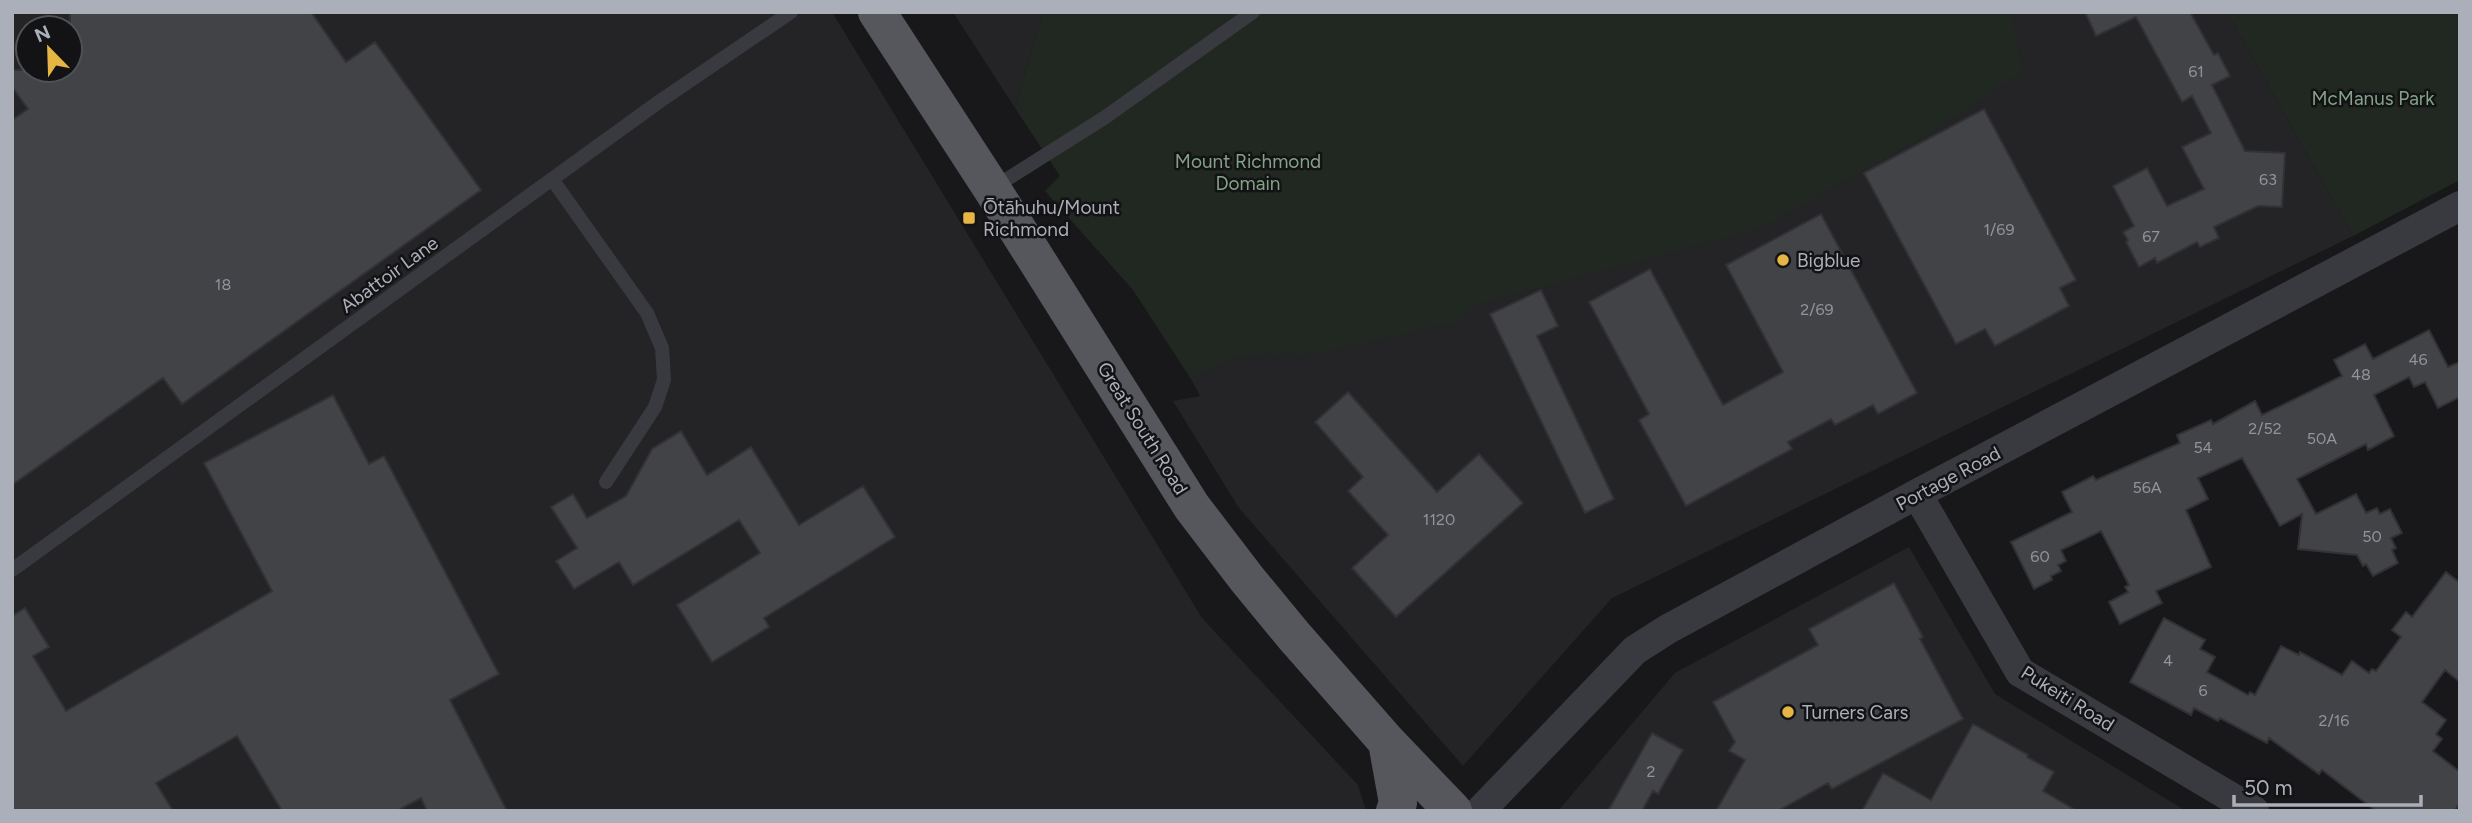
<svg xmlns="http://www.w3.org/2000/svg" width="2472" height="823" viewBox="0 0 2472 823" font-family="Figtree,sans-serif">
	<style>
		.built { fill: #242427; fill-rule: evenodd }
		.green { fill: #202821 }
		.building { fill: #424347; stroke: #323236; stroke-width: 2 }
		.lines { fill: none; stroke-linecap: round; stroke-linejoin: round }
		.service { stroke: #393a3f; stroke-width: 14 }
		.minor { stroke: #393a3f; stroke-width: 30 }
		.primary { stroke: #55575d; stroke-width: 38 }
		.poi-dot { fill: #e6b644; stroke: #131315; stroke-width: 2.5 }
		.labels { text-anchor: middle; stroke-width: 5; stroke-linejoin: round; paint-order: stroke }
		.number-label { font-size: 16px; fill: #91949c }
		.park-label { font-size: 19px; fill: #84a287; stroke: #131315 }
		.poi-label { font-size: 19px; fill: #abafb9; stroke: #131315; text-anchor: start }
		.street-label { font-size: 19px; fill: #abafb9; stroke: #131315 }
	</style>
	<rect width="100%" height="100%" fill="#18181a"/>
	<path class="built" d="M 12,12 L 832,12 L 1202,618 L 1358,785 L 1366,811 L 12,811 ZM 28,28 L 70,28 L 70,70 L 28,70 Z
		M 953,12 L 1043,12 L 1015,108 Z
		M 1922,12 L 2227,12 L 2353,236 L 1612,598 L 1463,766 L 1239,508 L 1173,401 L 1200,396 L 1191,379 Z
		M 1909,547 L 1995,694 L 2186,811 L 1558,811 L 1675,673 Z"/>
	<path class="green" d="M 1043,12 L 2010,12 L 2023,71 L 1942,126 L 1761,228 L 1481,303 L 1456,322 L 1316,354 L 1239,355 L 1191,379 L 1133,290 L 1045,191 L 1060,176 L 1015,108 Z
		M 2227,12 L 2460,12 L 2460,180 L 2353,236 Z"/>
	<path class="building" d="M 70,12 L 311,12 L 346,62 L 375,42 L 481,190 L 182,404 L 163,378 L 12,485 L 12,120 L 28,109 L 12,87 L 12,70 L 70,70 Z
		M 2085,12 L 2190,12 L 2214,55 L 2218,53 L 2230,76 L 2212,85 L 2245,151 L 2285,153 L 2282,207 L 2258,206 L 2214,227 L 2219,238 L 2200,247 L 2197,242 L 2157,263 L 2155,258 L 2139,267 L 2126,242 L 2128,240 L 2123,232 L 2134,226 L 2113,186 L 2147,168 L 2167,206 L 2204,189 L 2182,147 L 2211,133 L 2192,96 L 2182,102 L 2136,17 L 2096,36 Z
		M 1984,109 L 2076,280 L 2060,288 L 2069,306 L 1995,346 L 1985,329 L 1956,344 L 1864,173 Z
		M 1821,214 L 1917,393 L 1878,414 L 1873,405 L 1835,425 L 1831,419 L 1788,442 L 1792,449 L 1686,506 L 1639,420 L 1649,414 L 1589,302 L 1650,269 L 1723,405 L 1783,372 L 1726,265 Z
		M 1541,290 L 1558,326 L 1537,336 L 1614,499 L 1585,513 L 1490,314 Z
		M 2429,330 L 2448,367 L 2460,362 L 2460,397 L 2438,408 L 2425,382 L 2414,387 L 2409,377 L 2374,395 L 2394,436 L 2368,450 L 2366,444 L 2297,479 L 2316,514 L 2356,494 L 2366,513 L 2377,508 L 2380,514 L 2390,509 L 2402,533 L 2391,538 L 2396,548 L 2392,550 L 2398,563 L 2373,576 L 2366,564 L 2363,566 L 2357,555 L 2298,549 L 2302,514 L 2280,526 L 2242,458 L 2198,478 L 2208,499 L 2186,510 L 2211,567 L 2156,591 L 2162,603 L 2120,624 L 2109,602 L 2128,592 L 2125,587 L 2129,585 L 2101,531 L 2061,550 L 2066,561 L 2058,565 L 2061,571 L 2051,576 L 2052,580 L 2034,589 L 2011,542 L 2072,512 L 2062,492 L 2093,476 L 2096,480 L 2180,443 L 2177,435 L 2211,420 L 2213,424 L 2255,401 L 2262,415 L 2342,376 L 2334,360 L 2365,344 L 2373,359 Z
		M 1348,392 L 1437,492 L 1479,454 L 1523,503 L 1396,617 L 1352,568 L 1388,535 L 1348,491 L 1363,477 L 1315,422 Z
		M 333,395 L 369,464 L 384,456 L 499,674 L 450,700 L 507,811 L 427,811 L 421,798 L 397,811 L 282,811 L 237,736 L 156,783 L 173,811 L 12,811 L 12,616 L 25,608 L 49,647 L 33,656 L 66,711 L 272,591 L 204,463 Z
		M 681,431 L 707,475 L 751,447 L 799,525 L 863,486 L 895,537 L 764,618 L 769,627 L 712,662 L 677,605 L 760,553 L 739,520 L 633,585 L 619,562 L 574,589 L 556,561 L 577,548 L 551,507 L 573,494 L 587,518 L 626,496 L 652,449 Z
		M 2446,572 L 2460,583 L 2460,682 L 2445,670 L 2422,702 L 2446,720 L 2436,734 L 2442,739 L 2433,751 L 2460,772 L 2460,803 L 2454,811 L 2376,811 L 2322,770 L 2319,774 L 2269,738 L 2267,743 L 2220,718 L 2218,721 L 2194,708 L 2191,715 L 2130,682 L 2164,618 L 2205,640 L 2200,649 L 2215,657 L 2207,672 L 2248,695 L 2250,692 L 2255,695 L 2281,646 L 2299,655 L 2300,652 L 2342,675 L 2352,661 L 2369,673 L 2372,669 L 2376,671 L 2401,637 L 2392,630 L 2406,612 L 2412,617 Z
		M 1894,583 L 1923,637 L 1920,639 L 1963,719 L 1832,789 L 1828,783 L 1778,811 L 1716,811 L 1745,760 L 1729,751 L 1735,742 L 1713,702 L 1818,645 L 1809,629 Z
		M 1973,724 L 2028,755 L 2027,757 L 2054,772 L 2043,791 L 2077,811 L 1862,811 L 1883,773 L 1931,800 Z
		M 1652,733 L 1683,750 L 1658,794 L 1653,791 L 1642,811 L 1608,811 Z"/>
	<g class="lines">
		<path class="service" d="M 552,179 L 647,313 L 662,348 L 664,380 L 655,407 L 606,482
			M 993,188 L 1104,118 L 1253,12
			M 12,570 L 660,101 L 791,12"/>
		<path class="minor" d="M 1917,494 L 2020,672 L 2254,811
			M 1480,811 L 1635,650 L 1668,629 L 1917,494 L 2460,206"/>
		<path class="primary" d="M 877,12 L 992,189 L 1192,507 L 1247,579 L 1294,636 L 1387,742 L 1453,811
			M 1387,742 L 1398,803 L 1395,811"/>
	</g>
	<g class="poi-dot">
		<rect x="962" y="211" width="14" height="14" rx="3.5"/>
		<circle cx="1783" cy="260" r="7"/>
		<circle cx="1788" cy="712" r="7"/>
	</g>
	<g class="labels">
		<g class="number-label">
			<text x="2196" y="77">61</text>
			<text x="2268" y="185">63</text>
			<text x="1999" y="235">1/69</text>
			<text x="2151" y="242">67</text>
			<text x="223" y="290">18</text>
			<text x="1817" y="315">2/69</text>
			<text x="2418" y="365">46</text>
			<text x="2361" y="380">48</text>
			<text x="2265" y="434">2/52</text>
			<text x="2322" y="444">50A</text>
			<text x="2203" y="453">54</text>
			<text x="2147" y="493">56A</text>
			<text x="1439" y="525">1120</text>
			<text x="2372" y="542">50</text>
			<text x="2040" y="562">60</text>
			<text x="2168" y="666">4</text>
			<text x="2203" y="696">6</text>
			<text x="2334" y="726">2/16</text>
			<text x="1651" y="777">2</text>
		</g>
		<g class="park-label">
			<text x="2373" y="105">McManus Park</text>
			<text x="1248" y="168">Mount Richmond<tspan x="1248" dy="22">Domain</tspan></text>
		</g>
		<g class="poi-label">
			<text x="983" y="214">Ōtāhuhu/Mount<tspan x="983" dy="22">Richmond</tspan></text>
			<text x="1797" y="267">Bigblue</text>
			<text x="1802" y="719">Turners Cars</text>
		</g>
		<g class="street-label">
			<text transform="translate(389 274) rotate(-36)" y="7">Abattoir Lane</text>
			<text transform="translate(1143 428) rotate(58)" y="7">Great South Road</text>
			<text transform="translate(1948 478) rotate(-28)" y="7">Portage Road</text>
			<text transform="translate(2068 698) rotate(32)" y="7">Pukeiti Road</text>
		</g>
	</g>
	<rect width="2472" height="823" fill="none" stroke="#abafb9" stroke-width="28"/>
	<g transform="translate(49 49) rotate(337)"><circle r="33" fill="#131315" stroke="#505157" stroke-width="2"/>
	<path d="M0-5L12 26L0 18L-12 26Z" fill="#e6b644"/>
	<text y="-10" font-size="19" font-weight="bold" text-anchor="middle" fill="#abafb9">N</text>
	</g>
	<path d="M2234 795v10h187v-10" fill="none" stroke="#abafb9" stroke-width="3.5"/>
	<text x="2244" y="795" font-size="21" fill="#abafb9" stroke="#131315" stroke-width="5" paint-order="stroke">50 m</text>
</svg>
